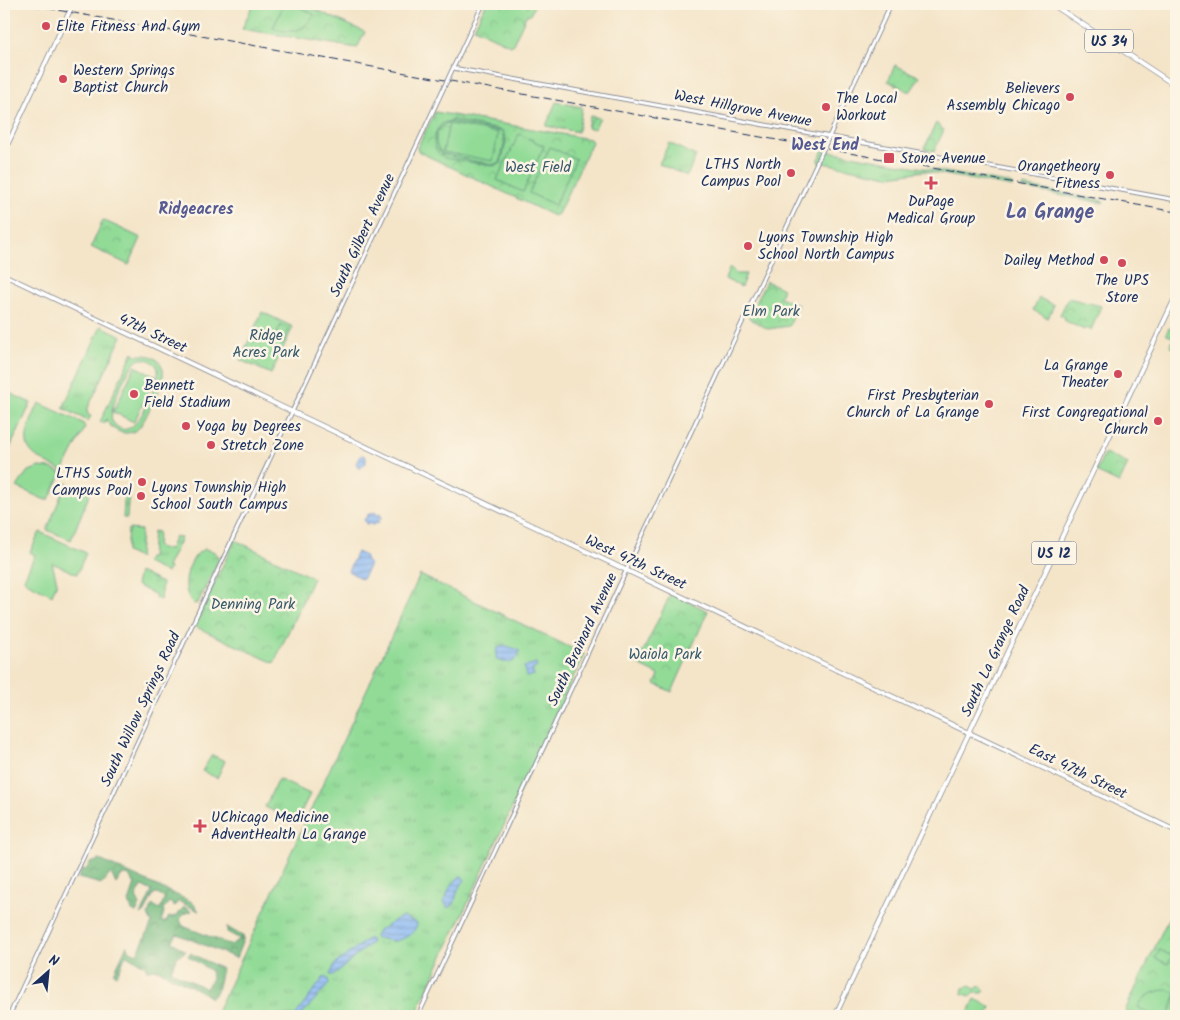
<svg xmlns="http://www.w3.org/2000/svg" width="1180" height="1020" viewBox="0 0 1180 1020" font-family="Kalam,sans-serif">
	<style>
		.grass { fill: url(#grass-tufts); stroke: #56857a }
		.forest { fill: url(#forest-crowns); stroke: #48756f }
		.park { fill: url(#park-crowns); stroke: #56857a }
		.garden { fill: url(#garden-furrows); stroke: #56857a }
		.pitch { fill: #92db97; stroke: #56857a; fill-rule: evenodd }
		.water { fill: url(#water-rules); stroke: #5274aa }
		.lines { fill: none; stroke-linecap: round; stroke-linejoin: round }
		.tertiary-casing { stroke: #888a94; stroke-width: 5 }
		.secondary-casing { stroke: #888a94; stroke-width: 5.5 }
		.primary-casing { stroke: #888a94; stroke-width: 5.5 }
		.tertiary { stroke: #fff; stroke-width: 3 }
		.secondary { stroke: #fff; stroke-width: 4 }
		.primary { stroke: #fff; stroke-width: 4 }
		.rail { stroke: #1b2f5e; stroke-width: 1; stroke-dasharray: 8 4; stroke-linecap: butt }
		.poi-dot { fill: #d1495b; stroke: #fcf5e5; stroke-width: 2 }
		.labels { text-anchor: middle; stroke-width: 5; stroke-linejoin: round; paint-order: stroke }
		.shield { fill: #fcf5e5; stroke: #5e6a86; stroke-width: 1 }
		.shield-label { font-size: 14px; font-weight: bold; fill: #1b2f5e }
		.poi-label { font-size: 15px; fill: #1b2f5e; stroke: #fcf5e5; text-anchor: start }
		.street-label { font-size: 15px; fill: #1b2f5e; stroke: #fcf5e5 }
		.park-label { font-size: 15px; fill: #395a6c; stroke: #fcf5e5 }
		.neighbourhood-label { font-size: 16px; font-weight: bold; fill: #555a92; stroke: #fcf5e5 }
		.district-label { font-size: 20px; font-weight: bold; fill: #555a92; stroke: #fcf5e5 }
	</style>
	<defs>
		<pattern id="grass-tufts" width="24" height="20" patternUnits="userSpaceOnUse" patternTransform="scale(1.25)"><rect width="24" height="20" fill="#92db97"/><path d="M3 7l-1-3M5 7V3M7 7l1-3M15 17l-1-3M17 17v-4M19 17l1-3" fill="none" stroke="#7dbc85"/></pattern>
		<pattern id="forest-crowns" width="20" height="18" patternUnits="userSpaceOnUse" patternTransform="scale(1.25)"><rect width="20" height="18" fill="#75bb80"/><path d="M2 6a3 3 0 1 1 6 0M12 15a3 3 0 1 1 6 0" fill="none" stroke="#5f986c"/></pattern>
		<pattern id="park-crowns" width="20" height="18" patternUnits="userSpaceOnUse" patternTransform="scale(1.25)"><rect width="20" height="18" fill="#92db97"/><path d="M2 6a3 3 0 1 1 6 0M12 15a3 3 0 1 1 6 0" fill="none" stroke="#7dbc85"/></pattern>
		<pattern id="garden-furrows" width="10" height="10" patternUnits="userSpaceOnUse" patternTransform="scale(1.25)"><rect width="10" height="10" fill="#92db97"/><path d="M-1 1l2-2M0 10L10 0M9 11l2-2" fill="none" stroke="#7dbc85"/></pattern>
		<pattern id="water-rules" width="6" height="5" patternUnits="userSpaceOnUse" patternTransform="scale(1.25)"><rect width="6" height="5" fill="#8ab9f5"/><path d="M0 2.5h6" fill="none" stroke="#7097ca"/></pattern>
	</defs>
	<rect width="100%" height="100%" fill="#fcf5e5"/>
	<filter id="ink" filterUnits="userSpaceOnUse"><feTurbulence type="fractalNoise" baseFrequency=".02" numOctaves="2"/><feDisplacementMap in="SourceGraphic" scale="10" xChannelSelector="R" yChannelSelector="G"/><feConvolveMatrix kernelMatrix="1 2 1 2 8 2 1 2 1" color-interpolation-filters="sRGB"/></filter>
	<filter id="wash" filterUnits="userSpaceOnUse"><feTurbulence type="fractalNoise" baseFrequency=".0096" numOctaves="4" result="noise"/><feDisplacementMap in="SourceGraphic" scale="20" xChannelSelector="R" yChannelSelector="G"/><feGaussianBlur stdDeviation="1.12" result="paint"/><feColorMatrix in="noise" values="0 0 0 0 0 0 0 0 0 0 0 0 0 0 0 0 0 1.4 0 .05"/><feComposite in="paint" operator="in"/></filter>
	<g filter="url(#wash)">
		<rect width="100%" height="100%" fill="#f4e5c9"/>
		<path class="grass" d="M 556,102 L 582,107 L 578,132 L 546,126 Z
			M 669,143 L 696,156 L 687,176 L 659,164 Z
			M 823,150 L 1013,184 L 1012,187 L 925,171 L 889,176 L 818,162 Z
			M 1023,186 L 1104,201 L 1103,203 L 1021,188 Z
			M 730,267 L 736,274 L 746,274 L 741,287 L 725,279 Z
			M 1039,298 L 1054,305 L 1048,318 L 1033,310 Z
			M 101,326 L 122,336 L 87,410 L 88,415 L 91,416 L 88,421 L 63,408 Z
			M 1169,328 L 1176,332 L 1174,337 L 1176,349 L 1170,346 L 1174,338 L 1166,334 Z
			M 125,489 L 129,489 L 127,518 L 123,518 Z
			M 128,529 L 141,530 L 139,558 L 126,552 Z
			M 153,531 L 158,532 L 157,547 L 169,550 L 175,536 L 181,538 L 167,567 L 169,568 L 167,573 L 146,563 L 148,558 L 151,558 Z
			M 205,549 L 215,552 L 219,559 L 198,603 L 194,604 C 178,591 188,555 205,549 Z
			M 139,572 L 162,583 L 160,600 L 155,598 L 156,595 L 136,585 Z
			M 420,575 L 584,654 L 415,1016 L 215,1016 Z
			M 212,755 L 225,761 L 217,778 L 202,771 Z
			M 278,779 L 310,794 L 296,822 L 265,807 Z"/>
		<path class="forest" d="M 100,860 L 192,902 L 199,911 L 178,901 L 175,906 L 169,902 L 163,909 L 164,912 L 161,922 L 166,922 L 169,917 L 177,916 L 184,907 L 192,911 L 183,914 L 180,920 L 183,926 L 231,945 L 240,939 L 227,932 L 227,927 L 244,937 L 236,958 L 177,934 L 172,942 L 186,951 L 176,958 L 171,971 L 206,989 L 212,978 L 211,971 L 188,956 L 190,953 L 222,969 L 217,991 L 211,998 C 195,986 175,980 158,969 L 147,970 L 145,965 L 126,955 L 117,975 L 114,973 L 127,945 L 130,951 L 137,954 L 152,923 L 148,915 L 153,905 L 160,909 L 165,898 L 157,894 L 153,895 L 145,912 L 141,915 L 152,891 L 142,886 L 136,897 L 140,905 L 136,913 L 132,911 L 129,902 L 135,884 L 128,875 L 121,876 L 116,884 L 111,873 L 102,884 L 78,878 L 82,869 L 86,870 L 90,863 Z"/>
		<path class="park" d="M 253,4 L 303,4 L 365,32 L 357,48 L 242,29 Z
			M 486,4 L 535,4 L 530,15 L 527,14 L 512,46 L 474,28 Z
			M 895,65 L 920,77 L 910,92 L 888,81 Z
			M 435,112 L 590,139 L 592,142 L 558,214 L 554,216 L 419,152 L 417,148 Z
			M 936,123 L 944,130 L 934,151 L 924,149 Z
			M 103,220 L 141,238 L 129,265 L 91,247 Z
			M 766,281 L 783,289 L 780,297 L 798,305 L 789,326 L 768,329 L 749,318 Z
			M 1068,298 L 1101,306 L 1091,330 L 1086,328 L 1084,330 L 1064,320 L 1065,317 L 1060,315 Z
			M 262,312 L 293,327 L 271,374 L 240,360 Z
			M 1105,453 L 1128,464 L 1119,483 L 1096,472 Z
			M 235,540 L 313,578 L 274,663 L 194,626 Z
			M 671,593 L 708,611 L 672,692 L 655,684 L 659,675 L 637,664 Z
			M 1176,902 L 1176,1016 L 1135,1016 L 1125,1011 Z
			M 970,986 L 975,989 L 980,986 L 985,990 L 983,993 L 974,993 L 972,996 L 962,994 L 963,988 Z
			M 975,999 L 991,1007 L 987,1016 L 967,1016 Z"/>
		<path class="garden" d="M 590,116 L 600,118 L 594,129 L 587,128 Z"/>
		<path class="pitch" d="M 284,4 L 293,4 L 314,14 C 305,31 291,35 273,28 Z
			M 453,120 L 503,131 L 506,142 L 501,163 L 493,166 L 445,158 C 430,150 432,132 443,123 ZM 450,122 L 502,132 L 505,141 L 500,162 L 492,165 L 442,154 C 432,143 434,127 450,122 Z
			M 449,124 L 498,133 L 493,161 L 443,152 Z
			M 519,134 L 544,146 L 523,192 L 497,180 Z
			M 550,147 L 576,159 L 555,205 L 529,193 Z
			M 281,325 L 289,329 L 282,345 L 273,341 Z
			M 133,352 L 136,356 C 149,352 165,360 163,375 C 162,385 147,416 141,425 C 131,439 112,433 106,419 L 104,424 L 100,422 ZM 140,359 C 152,358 160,365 158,377 C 153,392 133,451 112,421 C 108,409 128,364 140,359 Z
			M 135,366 L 156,376 L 134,422 L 113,412 Z
			M 5,391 L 31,403 L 10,448 L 5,446 L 6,459 L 4,467 Z
			M 39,403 L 83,423 L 85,428 L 63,471 C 21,451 19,446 39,403 Z
			M 39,467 L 50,468 L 62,473 L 49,499 L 45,500 L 17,487 L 27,472 Z
			M 66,483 L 90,493 L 71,540 L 47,530 Z
			M 40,532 L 86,553 L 77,574 L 52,563 L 57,582 L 52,595 L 26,582 L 24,579 L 35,555 L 30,552 Z
			M 1160,950 L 1172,956 L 1168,964 L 1155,958 Z
			M 1167,990 L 1176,993 L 1169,1016 L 1154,1016 L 1138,1007 C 1144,996 1154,990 1167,990 Z"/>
		<path class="water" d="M 363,455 L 366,457 L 366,463 L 359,469 L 356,463 L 360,456 Z
			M 375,512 L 376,514 L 380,513 L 382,518 L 378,520 L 379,523 L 371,525 L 370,523 L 366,524 L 364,519 L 368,517 L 367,515 Z
			M 357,552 L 365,556 L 365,560 L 370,565 L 362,579 L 348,571 Z
			M 503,645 L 519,650 C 520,663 505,666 496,658 L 497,649 Z
			M 536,663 L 537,667 L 532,670 L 534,675 L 526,677 L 524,667 Z
			M 461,875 L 465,880 L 458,889 L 454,904 L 448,908 L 444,902 L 450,887 Z
			M 403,917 L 417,923 C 417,933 401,941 392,941 C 386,940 381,938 376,938 L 375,935 L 380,929 C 386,929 392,919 403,917 Z
			M 369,938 L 372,942 L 334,975 L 330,975 L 335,964 Z
			M 324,977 L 328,979 L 329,984 L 300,1016 L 295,1016 Z"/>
	</g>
	<g filter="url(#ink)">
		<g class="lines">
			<defs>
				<path id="tertiary" d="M 453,68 L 1176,200
					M 9,1016 L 483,4
					M 418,1016 L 891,4"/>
				<path id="secondary" d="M 4,152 L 73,4
					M 4,275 L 1176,831"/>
				<path id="primary" d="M 1052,4 L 1176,86
					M 835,1016 L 1176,296"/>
			</defs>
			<use href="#tertiary" class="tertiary-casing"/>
			<use href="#secondary" class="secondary-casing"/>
			<use href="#primary" class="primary-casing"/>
			<use href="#tertiary" class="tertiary"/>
			<use href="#secondary" class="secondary"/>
			<use href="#primary" class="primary"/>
			<path class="rail" d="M 24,4 L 1176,212"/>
		</g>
	</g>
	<g class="poi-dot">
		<circle cx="46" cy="26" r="5"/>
		<circle cx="63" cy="79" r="5"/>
		<circle cx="1070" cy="97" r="5"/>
		<circle cx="826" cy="107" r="5"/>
		<rect x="883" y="152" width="12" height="12" rx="2.5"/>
		<circle cx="791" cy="173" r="5"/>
		<circle cx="1110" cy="175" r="5"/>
		<path d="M928.5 175.5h5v5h5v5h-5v5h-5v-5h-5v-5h5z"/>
		<circle cx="748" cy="246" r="5"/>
		<circle cx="1104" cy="260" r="5"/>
		<circle cx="1122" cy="263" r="5"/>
		<circle cx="1118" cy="374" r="5"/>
		<circle cx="134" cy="394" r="5"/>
		<circle cx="989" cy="404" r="5"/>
		<circle cx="1158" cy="421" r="5"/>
		<circle cx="186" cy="426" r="5"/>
		<circle cx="211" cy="445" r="5"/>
		<circle cx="142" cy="482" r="5"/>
		<circle cx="141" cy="496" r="5"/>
		<path d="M197.5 818.5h5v5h5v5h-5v5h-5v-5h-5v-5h5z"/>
	</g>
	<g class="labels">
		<g class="shield">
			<rect x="1085" y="29.5" width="48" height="23" rx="4"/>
			<rect x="1031.5" y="541.5" width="45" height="23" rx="4"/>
		</g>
		<g class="shield-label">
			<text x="1109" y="46">US 34</text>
			<text x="1054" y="558">US 12</text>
		</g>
		<g class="poi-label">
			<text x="56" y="31">Elite Fitness And Gym</text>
			<text x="73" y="75">Western Springs<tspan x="73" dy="17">Baptist Church</tspan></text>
			<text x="1060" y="93" text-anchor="end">Believers<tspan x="1060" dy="17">Assembly Chicago</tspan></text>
			<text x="836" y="103">The Local<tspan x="836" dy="17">Workout</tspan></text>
			<text x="900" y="163">Stone Avenue</text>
			<text x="781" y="169" text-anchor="end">LTHS North<tspan x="781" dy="17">Campus Pool</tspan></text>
			<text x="1100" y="171" text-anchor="end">Orangetheory<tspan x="1100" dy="17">Fitness</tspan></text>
			<text x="931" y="206" text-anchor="middle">DuPage<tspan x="931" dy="17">Medical Group</tspan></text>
			<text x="758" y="242">Lyons Township High<tspan x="758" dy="17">School North Campus</tspan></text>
			<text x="1094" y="265" text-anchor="end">Dailey Method</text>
			<text x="1122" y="285" text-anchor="middle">The UPS<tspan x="1122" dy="17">Store</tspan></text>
			<text x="1108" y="370" text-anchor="end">La Grange<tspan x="1108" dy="17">Theater</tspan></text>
			<text x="144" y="390">Bennett<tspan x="144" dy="17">Field Stadium</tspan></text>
			<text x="979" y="400" text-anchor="end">First Presbyterian<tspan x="979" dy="17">Church of La Grange</tspan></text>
			<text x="1148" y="417" text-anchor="end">First Congregational<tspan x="1148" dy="17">Church</tspan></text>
			<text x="196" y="431">Yoga by Degrees</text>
			<text x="221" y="450">Stretch Zone</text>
			<text x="132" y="478" text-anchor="end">LTHS South<tspan x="132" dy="17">Campus Pool</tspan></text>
			<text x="151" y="492">Lyons Township High<tspan x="151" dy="17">School South Campus</tspan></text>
			<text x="211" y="822">UChicago Medicine<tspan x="211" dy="17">AdventHealth La Grange</tspan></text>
		</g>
		<g class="street-label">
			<text transform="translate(743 108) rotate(11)" y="5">West Hillgrove Avenue</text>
			<text transform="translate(362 235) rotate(-65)" y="5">South Gilbert Avenue</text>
			<text transform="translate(153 333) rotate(25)" y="5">47th Street</text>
			<text transform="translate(636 562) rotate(25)" y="5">West 47th Street</text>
			<text transform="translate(582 639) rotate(-65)" y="5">South Brainard Avenue</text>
			<text transform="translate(995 651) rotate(-65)" y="5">South La Grange Road</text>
			<text transform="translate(140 709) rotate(-65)" y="5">South Willow Springs Road</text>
			<text transform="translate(1078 771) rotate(26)" y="5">East 47th Street</text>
		</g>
		<g class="park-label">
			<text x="538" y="172">West Field</text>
			<text x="771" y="316">Elm Park</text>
			<text x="266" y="340">Ridge<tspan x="266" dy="17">Acres Park</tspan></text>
			<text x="253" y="609">Denning Park</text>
			<text x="665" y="659">Waiola Park</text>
		</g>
		<g class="neighbourhood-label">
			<text x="825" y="150">West End</text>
			<text x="196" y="214">Ridgeacres</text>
		</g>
		<g class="district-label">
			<text x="1050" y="218">La Grange</text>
		</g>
	</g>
	<rect width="1180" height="1020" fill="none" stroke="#fcf5e5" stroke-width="20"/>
	<g transform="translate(48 972) rotate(27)" stroke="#fcf5e5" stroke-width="4" paint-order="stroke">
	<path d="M0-4L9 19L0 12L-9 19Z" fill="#1b2f5e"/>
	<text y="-8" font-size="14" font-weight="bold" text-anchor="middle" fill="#1b2f5e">N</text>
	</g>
</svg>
